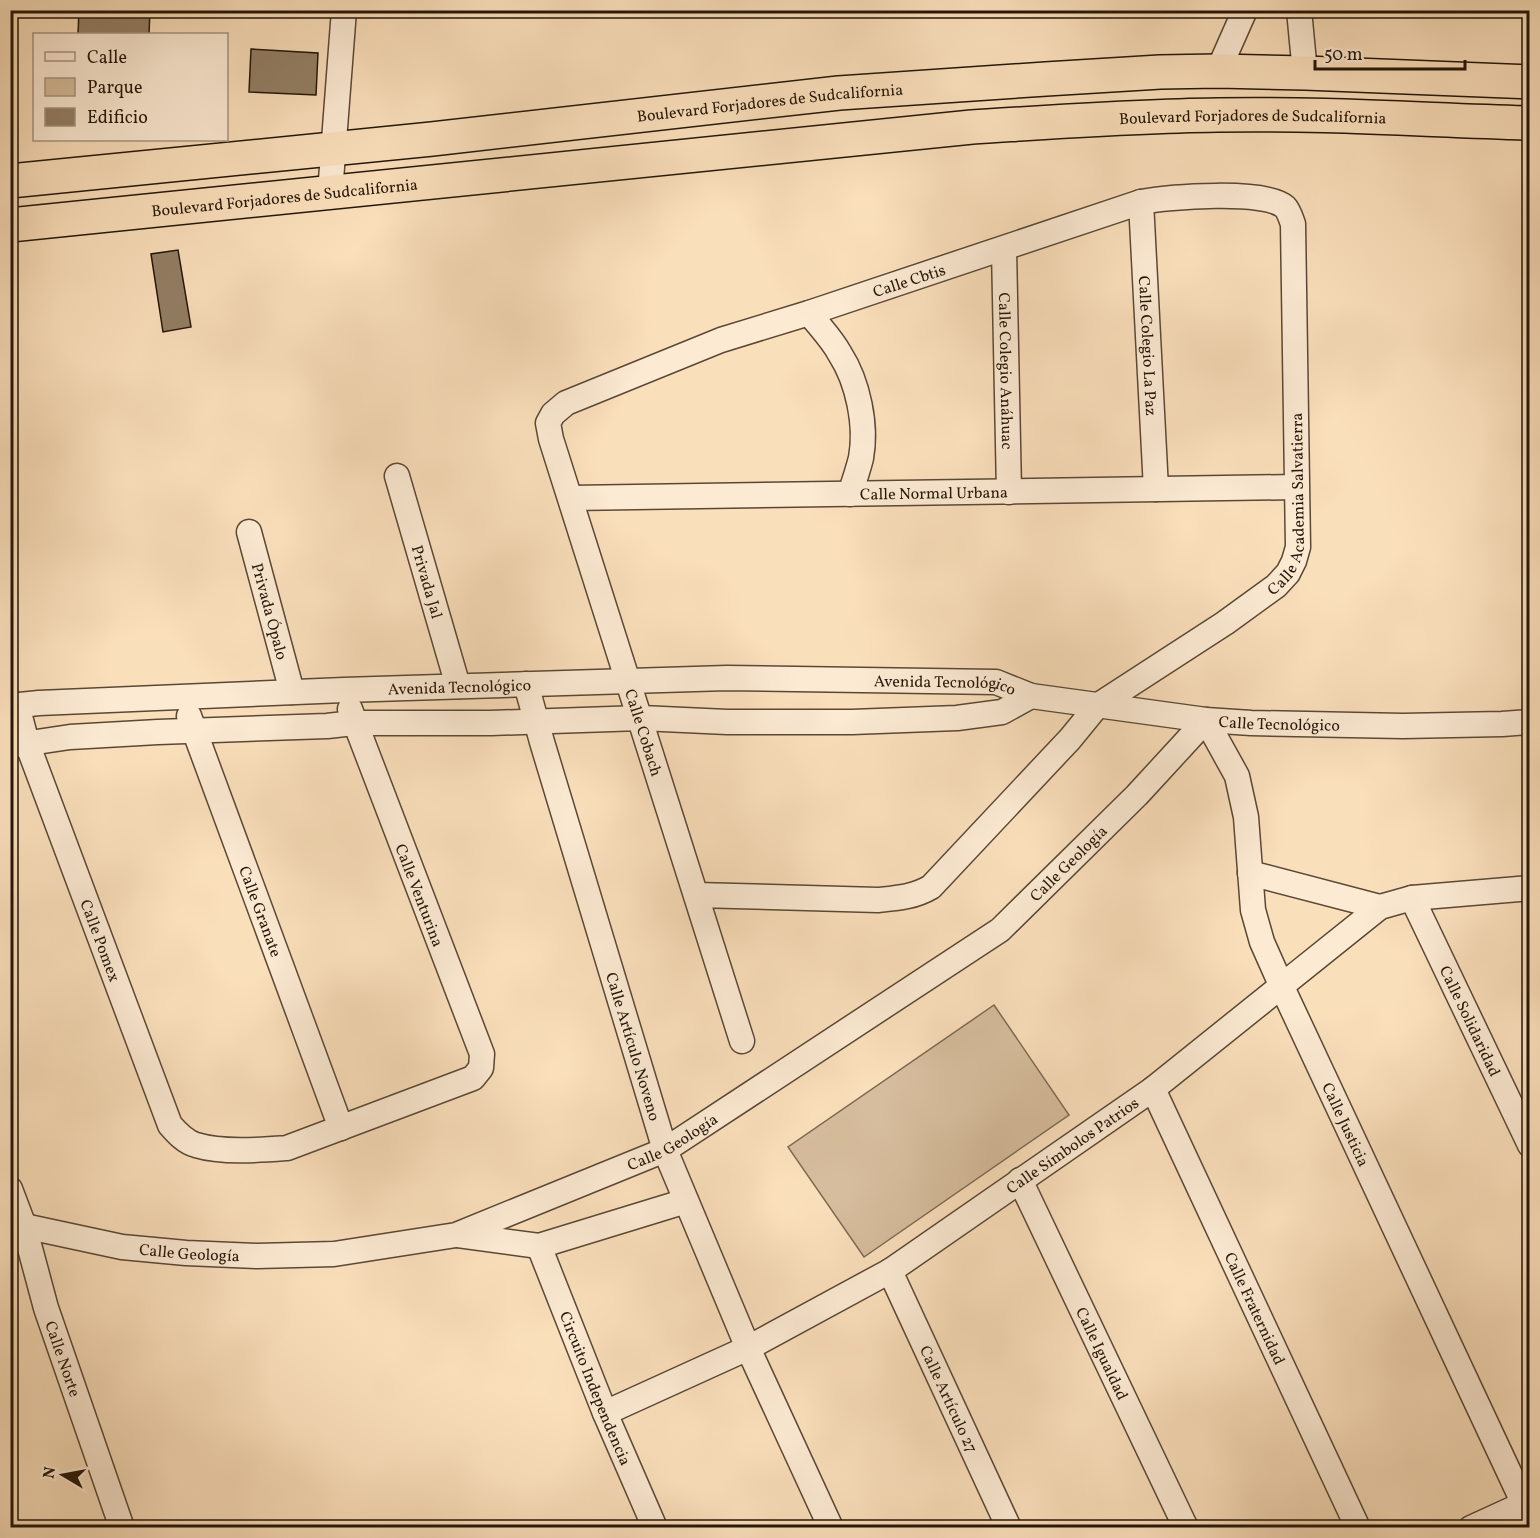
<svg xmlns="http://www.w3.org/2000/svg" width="1540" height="1538" viewBox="0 0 1540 1538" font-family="Vollkorn,serif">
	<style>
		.green { fill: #d6bd9d; stroke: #7d6a52; stroke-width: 1.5 }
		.building { fill: #937f65; stroke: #241608; stroke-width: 1.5 }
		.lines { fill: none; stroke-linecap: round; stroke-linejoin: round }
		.street-casing { stroke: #5a4835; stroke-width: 27 }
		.highway-casing { stroke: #241608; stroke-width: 36 }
		.street { stroke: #fcead3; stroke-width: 24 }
		.highway { stroke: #fadfbb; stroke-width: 33 }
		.labels { text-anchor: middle; stroke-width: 4.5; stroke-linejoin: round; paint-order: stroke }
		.street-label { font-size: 16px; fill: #241608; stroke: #fcead3 }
	</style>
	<rect width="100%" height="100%" fill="#fadfbb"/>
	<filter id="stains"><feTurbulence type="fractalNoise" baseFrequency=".00333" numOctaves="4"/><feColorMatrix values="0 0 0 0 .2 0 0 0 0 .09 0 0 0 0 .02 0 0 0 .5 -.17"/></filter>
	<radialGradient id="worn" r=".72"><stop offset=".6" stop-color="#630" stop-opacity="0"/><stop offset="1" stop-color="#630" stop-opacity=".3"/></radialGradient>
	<path class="green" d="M 994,1005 L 1069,1115 L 864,1257 L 788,1147 Z"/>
	<path class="building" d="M 79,10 L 150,10 L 149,34 L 78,34 Z
		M 251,49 L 318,53 L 316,95 L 249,92 Z
		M 178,250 L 191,327 L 163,332 L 151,254 Z"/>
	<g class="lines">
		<defs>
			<g id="street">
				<path d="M 1299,10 L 1305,73"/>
				<path d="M 1218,71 L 1245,10"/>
				<path d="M 330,193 L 344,10"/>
				<path id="s1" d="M 1141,202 L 1156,489"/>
				<path id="s2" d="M 1004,249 L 1009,492"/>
				<path d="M 809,313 C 819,326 832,339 840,354 C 858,382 867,425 861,458 C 858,470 854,482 850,494"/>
				<path id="s3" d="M 397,476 L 458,686"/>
				<path id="s4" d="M 571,498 L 1296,487"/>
				<path id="s5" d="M 249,532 L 292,692"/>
				<path id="s6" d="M 526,684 L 542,742 L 665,1150 L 748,1348 L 831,1528"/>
				<path id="s7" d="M 1031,696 L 1206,720 L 1251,723 L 1403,726 L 1502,724 L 1530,722"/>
				<path id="s8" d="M 17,705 L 27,743 L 170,1125 C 177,1133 185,1142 196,1145 C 222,1153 260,1150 287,1148 L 473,1078 L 481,1068 L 482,1054 L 350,709"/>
				<path id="s9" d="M 10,706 L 39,703 L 344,690 L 727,678 L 996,682 L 1031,696 L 1002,712 L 957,718 L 852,722 L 727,722 L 641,718 L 491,723 L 354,723 L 327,726 L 158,732 L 70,737 L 10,746"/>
				<path id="s10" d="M 189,716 L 341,1128"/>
				<path d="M 1250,873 L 1380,907"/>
				<path id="s11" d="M 696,895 L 878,900 C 898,898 914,897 931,887 L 1070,739 L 1097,706 L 1225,623 L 1276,586 L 1288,573 L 1294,561 L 1298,547 L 1293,224 C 1291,219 1289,211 1285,207 C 1265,189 1168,197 1141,202 L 809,313 L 721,340 L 566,403 L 553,414 L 548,423 L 551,439 L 742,1041"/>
				<path id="s12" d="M 1412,898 L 1530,1145"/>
				<path id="s13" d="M 1153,1089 L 1358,1528"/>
				<path id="s14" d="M 1020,1180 L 1186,1528"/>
				<path id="s15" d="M 10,1189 L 24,1226 L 46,1308 L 122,1528"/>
				<path id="s16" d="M 10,1227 L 24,1226 L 122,1247 L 186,1253 L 257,1256 L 334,1254 L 456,1235 L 665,1150 L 1000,930 L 1137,795 L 1206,720 L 1237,776 L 1246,817 L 1253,910 L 1262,942 L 1282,987 L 1530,1517"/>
				<path d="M 458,1235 L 539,1246 L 686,1201"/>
				<path id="s17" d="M 539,1246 L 605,1413 L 655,1528"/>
				<path id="s18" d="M 890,1271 L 1009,1528"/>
				<path id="s19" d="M 605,1413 L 748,1348 L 890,1271 L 1153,1089 L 1380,907 L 1412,898 L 1530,888"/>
				<path d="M 1471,1528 L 1530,1501"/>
			</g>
			<g id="highway">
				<path id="s20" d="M 10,181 L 432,139 L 839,93 L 1046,79 L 1160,72 L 1218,71 L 1305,73 L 1530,82"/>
				<path id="s21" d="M 10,225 L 972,127 C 1053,122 1135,116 1217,115 C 1321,113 1425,120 1530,123"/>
			</g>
		</defs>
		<use href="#street" class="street-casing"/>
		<use href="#highway" class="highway-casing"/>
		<use href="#street" class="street"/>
		<use href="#highway" class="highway"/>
	</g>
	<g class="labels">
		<g class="street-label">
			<text dy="6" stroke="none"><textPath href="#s20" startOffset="764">Boulevard Forjadores de Sudcalifornia</textPath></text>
			<text dy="6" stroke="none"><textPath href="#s21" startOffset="1248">Boulevard Forjadores de Sudcalifornia</textPath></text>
			<text dy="6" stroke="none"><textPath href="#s21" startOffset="276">Boulevard Forjadores de Sudcalifornia</textPath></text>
			<text transform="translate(909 280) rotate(-18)" y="6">Calle Cbtis</text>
			<text dy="6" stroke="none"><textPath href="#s1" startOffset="144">Calle Colegio La Paz</textPath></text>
			<text dy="6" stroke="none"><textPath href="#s2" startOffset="122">Calle Colegio Anáhuac</textPath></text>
			<text dy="6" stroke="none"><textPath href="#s4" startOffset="363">Calle Normal Urbana</textPath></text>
			<text dy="6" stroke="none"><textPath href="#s11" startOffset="784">Calle Academia Salvatierra</textPath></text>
			<text dy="6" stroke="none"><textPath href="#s3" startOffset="110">Privada Jal</textPath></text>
			<text dy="6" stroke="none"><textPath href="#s5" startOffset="82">Privada Ópalo</textPath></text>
			<text dy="6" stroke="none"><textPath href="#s9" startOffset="450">Avenida Tecnológico</textPath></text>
			<text dy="6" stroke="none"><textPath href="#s9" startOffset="936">Avenida Tecnológico</textPath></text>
			<text dy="6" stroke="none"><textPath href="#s7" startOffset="250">Calle Tecnológico</textPath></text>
			<text dy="6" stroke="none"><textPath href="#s11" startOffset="2193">Calle Cobach</textPath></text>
			<text dy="6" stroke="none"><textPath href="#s16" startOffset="1172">Calle Geología</textPath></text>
			<text transform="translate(420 895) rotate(69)" y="6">Calle Venturina</text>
			<text dy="6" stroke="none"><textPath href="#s10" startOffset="208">Calle Granate</textPath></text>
			<text dy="6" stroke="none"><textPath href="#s8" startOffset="250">Calle Pomex</textPath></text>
			<text dy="6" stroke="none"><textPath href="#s12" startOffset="136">Calle Solidaridad</textPath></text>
			<text dy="6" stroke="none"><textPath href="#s6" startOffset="378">Calle Artículo Noveno</textPath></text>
			<text dy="6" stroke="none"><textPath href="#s16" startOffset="1804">Calle Justicia</textPath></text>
			<text dy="6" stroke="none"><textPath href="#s16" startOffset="686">Calle Geología</textPath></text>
			<text dy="6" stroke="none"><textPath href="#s19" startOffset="540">Calle Símbolos Patrios</textPath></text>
			<text dy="6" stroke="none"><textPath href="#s16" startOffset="182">Calle Geología</textPath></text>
			<text dy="6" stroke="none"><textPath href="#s13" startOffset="242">Calle Fraternidad</textPath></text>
			<text dy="6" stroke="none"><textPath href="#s14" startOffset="192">Calle Igualdad</textPath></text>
			<text dy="6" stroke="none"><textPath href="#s15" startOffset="178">Calle Norte</textPath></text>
			<text dy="6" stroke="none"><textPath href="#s17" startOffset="153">Circuito Independencia</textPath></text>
			<text dy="6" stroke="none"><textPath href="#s18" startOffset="141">Calle Artículo 27</textPath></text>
		</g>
	</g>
	<rect width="1540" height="1538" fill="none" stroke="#fadfbb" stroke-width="36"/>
	<rect x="12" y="12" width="1516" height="1514" fill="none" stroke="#241608" stroke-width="3"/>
	<rect x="18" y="18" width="1504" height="1502" fill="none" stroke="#241608" stroke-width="1.5"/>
	<rect x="33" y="33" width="195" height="108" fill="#fcead3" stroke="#a69582" stroke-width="1.5"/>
	<rect x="45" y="52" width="30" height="9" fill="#fcead3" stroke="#a69582" stroke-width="1.5"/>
	<text x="87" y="63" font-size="18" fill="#241608">Calle</text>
	<rect x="45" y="78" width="30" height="18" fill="#d6bd9d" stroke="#a69582" stroke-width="1.5"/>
	<text x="87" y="93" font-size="18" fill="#241608">Parque</text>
	<rect x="45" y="108" width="30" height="18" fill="#937f65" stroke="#a69582" stroke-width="1.5"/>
	<text x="87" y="123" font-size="18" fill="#241608">Edificio</text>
	<g transform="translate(63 1475) rotate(280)" stroke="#fcead3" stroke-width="4.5" paint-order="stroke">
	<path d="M0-4.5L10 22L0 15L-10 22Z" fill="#241608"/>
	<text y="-9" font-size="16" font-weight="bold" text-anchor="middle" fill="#241608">N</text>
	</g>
	<path d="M1315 60v9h150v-9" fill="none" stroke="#241608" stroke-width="3"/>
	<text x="1324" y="60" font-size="18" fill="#241608" stroke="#fcead3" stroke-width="4.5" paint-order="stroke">50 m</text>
	<rect width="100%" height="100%" filter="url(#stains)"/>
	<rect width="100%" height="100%" fill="url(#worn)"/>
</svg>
